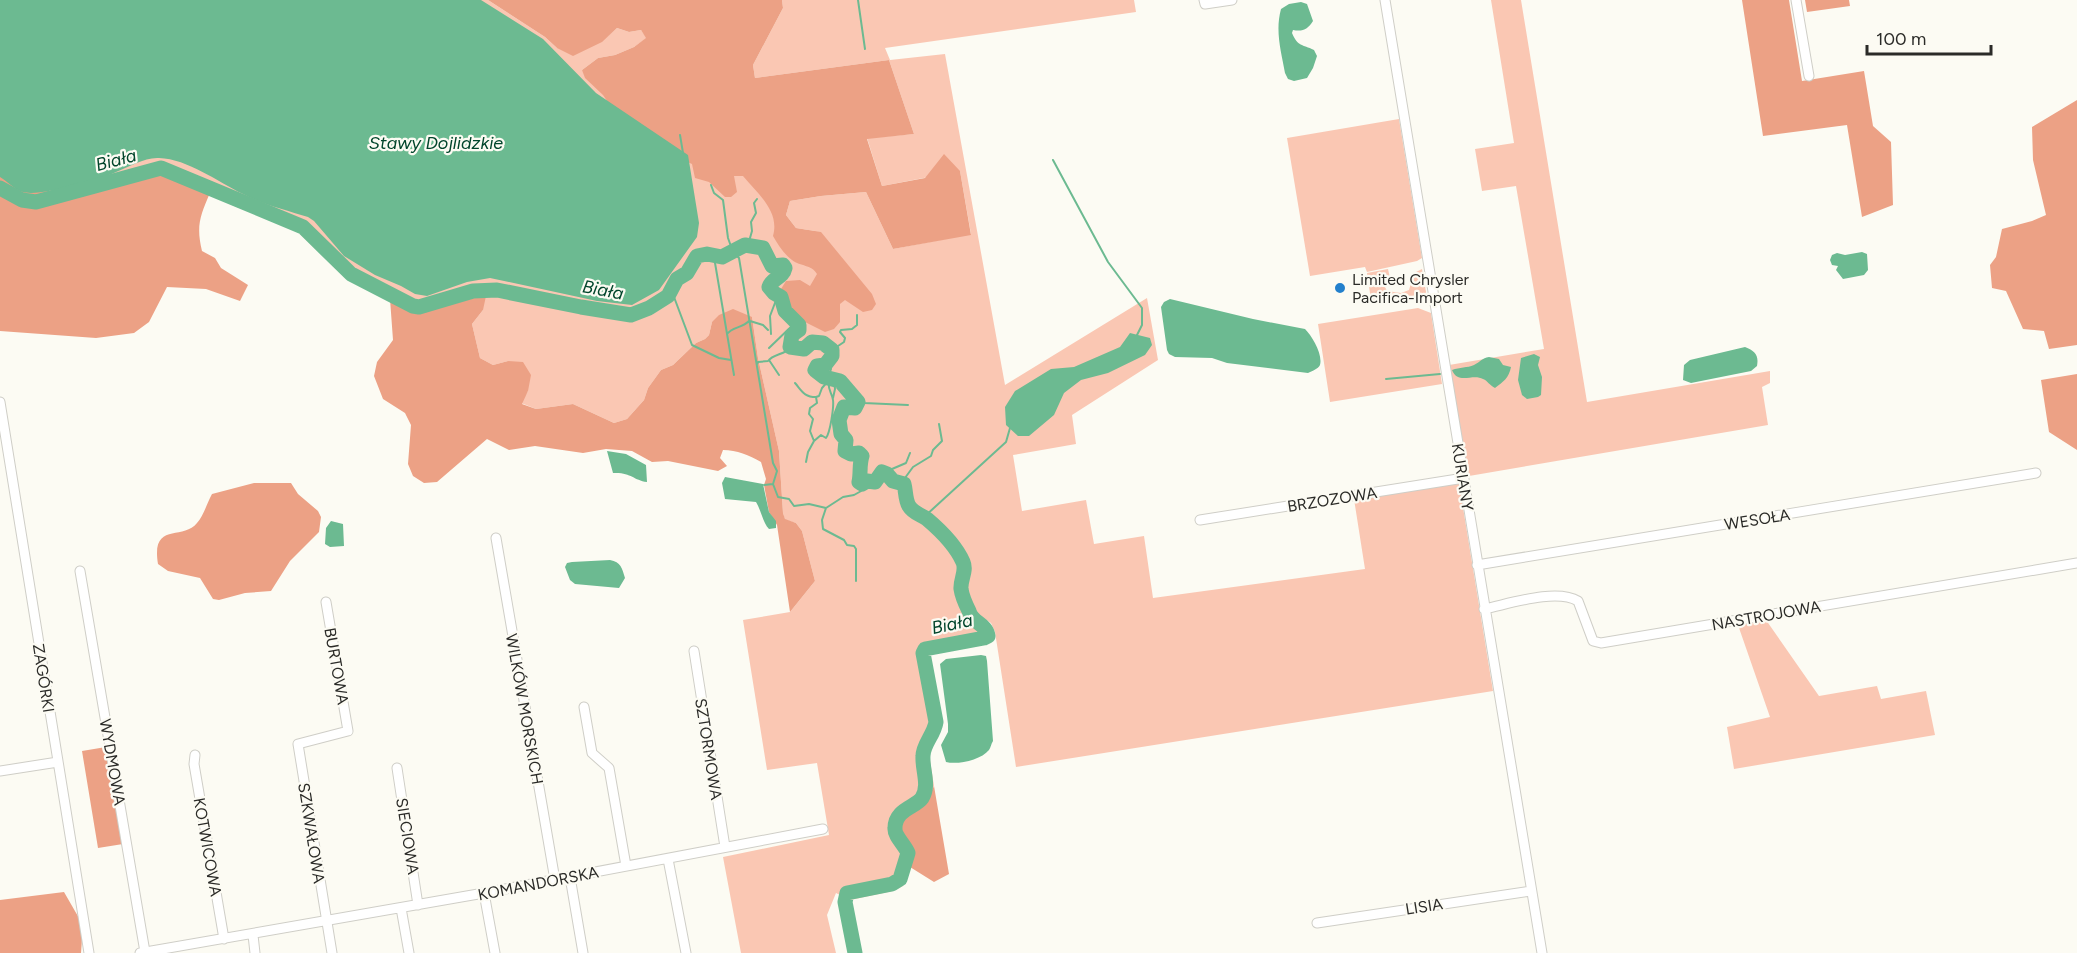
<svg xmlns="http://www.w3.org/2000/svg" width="2077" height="953" viewBox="0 0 2077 953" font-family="Figtree,sans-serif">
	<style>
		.green { fill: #fac7b3 }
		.forest { fill: #eca185 }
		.water { fill: #6cba91 }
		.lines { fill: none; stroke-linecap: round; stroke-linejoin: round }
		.stream { stroke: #6cba91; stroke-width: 2 }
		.river { stroke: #6cba91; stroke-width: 15 }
		.minor-casing { stroke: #cfcec7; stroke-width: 11 }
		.minor { stroke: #fff; stroke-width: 9 }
		.poi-dot { fill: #2380cc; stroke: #fcfbf3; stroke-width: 2 }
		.labels { text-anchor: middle; stroke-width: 4.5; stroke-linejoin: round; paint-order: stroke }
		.poi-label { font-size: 16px; fill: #2b2b28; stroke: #fcfbf3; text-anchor: start }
		.street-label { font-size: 16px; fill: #2b2b28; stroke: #fcfbf3 }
		.water-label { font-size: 18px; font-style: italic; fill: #01452b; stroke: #fcfbf3 }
	</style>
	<rect width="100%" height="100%" fill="#fcfbf3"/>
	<path class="green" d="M 0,0 L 488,0 L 545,37 L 557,48 C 589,47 593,50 617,28 L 629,32 L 641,30 L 647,38 L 634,47 L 615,55 L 598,58 L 582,70 L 743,172 L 769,196 L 779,227 L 821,232 L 796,228 L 786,215 L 790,201 L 821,196 L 866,192 L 893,249 L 971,234 L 960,171 L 882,186 L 867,138 L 914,134 L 889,60 L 755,78 L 753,65 L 783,8 L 782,0 L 1134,0 L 1136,12 L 885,48 L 890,60 L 945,54 L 1005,385 L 1147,298 L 1158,360 L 1072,415 L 1076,444 L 1013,455 L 1022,511 L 1086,500 L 1094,544 L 1144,536 L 1153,598 L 1365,569 L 1354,499 L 1459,483 L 1493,691 L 1016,767 L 995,632 L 991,623 L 977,614 L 979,622 L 985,627 L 988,636 L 925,649 L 928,653 L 941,726 L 929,754 L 934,786 L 926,803 L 907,814 L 913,850 L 903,886 L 893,891 L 850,900 L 836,893 L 827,915 L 836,953 L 741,953 L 723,857 L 829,835 L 817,763 L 767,770 L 743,620 L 790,612 L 815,581 L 802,531 L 796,523 L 785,520 L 783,513 L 779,451 L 758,358 L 752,317 L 712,322 L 709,335 L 705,339 L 696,343 L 673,365 L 661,370 L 648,388 L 644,400 L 627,419 L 614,423 L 573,404 L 536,409 L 521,403 L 528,391 L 508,361 L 493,365 L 480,358 L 472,324 L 483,310 L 414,311 L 345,277 L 296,230 L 232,205 L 162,171 L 58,200 Z
		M 1491,0 L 1521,0 L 1587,402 L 1770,371 L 1770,383 L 1762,387 L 1768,425 L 1469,476 L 1449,365 L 1544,349 L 1516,186 L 1482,191 L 1475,149 L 1514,143 Z
		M 1399,119 L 1422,258 L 1417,261 L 1367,272 L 1365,267 L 1310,276 L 1287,138 Z
		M 1388,269 L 1390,278 L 1382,284 L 1382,287 L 1385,287 L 1387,291 L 1401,293 L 1409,290 L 1414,273 L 1422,269 L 1426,292 L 1425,294 L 1374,302 L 1371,300 L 1367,273 Z
		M 1418,308 L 1431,313 L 1442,384 L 1330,402 L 1318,324 Z
		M 1766,620 L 1819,696 L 1877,686 L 1881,699 L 1926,691 L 1935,735 L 1734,769 L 1727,727 L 1770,717 L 1738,625 Z"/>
	<path class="forest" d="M 488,0 L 782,0 L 783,8 L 753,65 L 755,78 L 889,60 L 914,134 L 867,139 L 882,186 L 925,178 L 944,154 L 960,171 L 971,235 L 893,249 L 866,192 L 821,196 L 790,201 L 786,215 L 796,228 L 821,232 L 872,294 L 876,304 L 872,310 L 863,312 L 845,300 L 840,304 L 840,322 L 834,329 L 825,332 L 799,319 L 789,310 L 781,289 L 786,281 L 800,280 L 810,286 L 817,274 C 811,264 801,267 792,260 C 784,254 778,245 773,236 C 780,211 758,194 743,176 L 734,176 L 737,192 L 731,197 L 725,197 L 709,182 L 695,178 L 692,164 L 668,153 L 618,117 L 603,95 L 585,78 L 582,70 L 598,58 L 615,55 L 634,47 L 646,38 L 641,30 L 629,32 L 617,28 L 602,42 L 573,56 L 557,48 L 545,37 Z
		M 1742,0 L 1789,0 L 1802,81 L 1864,71 L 1873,126 L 1891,142 L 1893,205 L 1862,217 L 1847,125 L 1763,136 Z
		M 1805,0 L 1849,0 L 1850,6 L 1807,12 Z
		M 2077,100 L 2077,345 L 2049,349 L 2044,331 L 2023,329 L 2006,291 L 1992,288 L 1990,265 L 1996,257 L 2002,229 L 2032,221 L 2046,215 L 2033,160 L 2032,127 Z
		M 0,122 L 48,191 L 110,175 L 122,182 L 162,171 L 210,193 C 200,216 196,226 202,251 L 215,258 L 221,268 L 248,285 L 240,301 L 206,289 L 167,287 L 149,322 L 134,333 L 96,338 L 0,331 Z
		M 486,296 L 483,310 L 472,324 L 480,358 L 493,365 L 508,361 L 523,362 L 531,375 L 528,391 L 522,404 L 536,409 L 573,404 L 614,423 L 627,419 L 644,400 L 648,388 L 661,370 L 673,365 L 696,343 L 705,339 L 709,335 L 712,322 L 719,315 L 733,309 L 752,317 L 758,358 L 779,451 L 783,513 L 785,519 L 796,523 L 802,531 L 815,581 L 790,612 L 777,525 L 769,512 L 764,485 L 766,479 L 761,462 C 749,455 737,450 723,450 L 720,458 L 727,466 L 718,471 L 668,461 L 652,462 L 632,451 L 606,449 L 583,453 L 535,446 L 509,450 L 487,439 L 437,482 L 424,483 L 413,476 L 408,464 L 411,425 L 405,413 L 383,399 L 374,376 L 377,362 L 393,340 L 390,299 C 398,303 408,310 416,311 C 435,313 465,298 486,296 Z
		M 2077,374 L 2077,450 L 2049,432 L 2041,380 Z
		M 254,483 L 291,483 L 298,494 L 318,511 L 321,517 L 319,532 L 290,561 L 271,591 L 245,593 L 219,600 L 213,599 L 200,578 L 168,571 L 158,564 C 151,521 183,541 197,523 C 204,515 207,503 212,494 Z
		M 106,747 L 123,844 L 98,848 L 82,751 Z
		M 934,786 L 949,874 L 934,882 L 910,867 L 913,850 L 899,829 L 907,814 L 926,803 Z
		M 64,892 L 83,925 L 81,953 L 0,953 L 0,900 Z"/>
	<path class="water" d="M 0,0 L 481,0 L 543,39 L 596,93 L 688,155 L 699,223 L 697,237 L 659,290 L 632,305 L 597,301 L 490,278 L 467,282 L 427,296 L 415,294 L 401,286 L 375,275 L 344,256 L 314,221 L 308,217 C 286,210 264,205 243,194 C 218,182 188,159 159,158 C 145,157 129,167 116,172 C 99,180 39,197 23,192 C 15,190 7,181 0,177 Z
		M 1301,2 L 1307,4 L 1313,21 C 1308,29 1303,32 1293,30 L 1292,33 C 1298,47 1302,44 1314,50 L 1317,56 L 1313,68 L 1307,78 L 1294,81 L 1288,79 L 1285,73 C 1281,51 1275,31 1281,9 L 1289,4 Z
		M 702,251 C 708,255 716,251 722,257 L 697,260 L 688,278 L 674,280 L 673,273 L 679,275 L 682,273 L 693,254 Z
		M 1862,252 L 1867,254 L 1868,270 L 1864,275 L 1843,279 L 1836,270 L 1838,266 L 1832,265 L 1830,260 L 1832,255 L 1837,253 L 1845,255 Z
		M 1170,299 L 1253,319 L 1305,329 C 1312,336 1323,354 1320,365 C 1318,369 1312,371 1308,373 L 1227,363 L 1212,358 L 1175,357 L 1169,354 L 1167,350 L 1161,307 L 1164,302 Z
		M 1130,333 L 1150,338 L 1152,345 L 1145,355 L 1108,373 L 1081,380 L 1064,393 L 1054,415 L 1029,436 L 1018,436 L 1006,425 L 1005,407 L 1015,391 L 1051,369 L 1074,367 L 1120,347 Z
		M 1745,347 C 1755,351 1759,355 1757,366 L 1751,371 L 1691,383 L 1683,380 L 1684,365 L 1690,360 Z
		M 1534,354 L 1540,357 L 1538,365 L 1542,377 L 1541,395 L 1538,397 L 1527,399 L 1522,395 L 1518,380 L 1521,358 Z
		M 1489,357 L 1499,359 L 1503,365 L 1511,367 C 1509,378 1503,382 1495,388 C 1489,385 1488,381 1483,379 C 1473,373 1458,385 1452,370 C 1460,367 1467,368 1474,365 C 1480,362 1482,358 1489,357 Z
		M 607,451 L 626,454 L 646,465 L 647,482 C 633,480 631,472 613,473 Z
		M 725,477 L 763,484 L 769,512 L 776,521 L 776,528 L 769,529 C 763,523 761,510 756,502 L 725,499 L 722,483 Z
		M 331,521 L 343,524 L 344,546 L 330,547 L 325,544 L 326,528 Z
		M 610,560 C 621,562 622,568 625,578 L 619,588 L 575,584 L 570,580 L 565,567 L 567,563 L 572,562 Z
		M 981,655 L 986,656 L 987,661 L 993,741 C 991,744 991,747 989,750 C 981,760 958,765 946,762 L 941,745 L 948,732 L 948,724 L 940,664 L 946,659 Z"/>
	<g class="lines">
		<path class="stream" d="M 858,0 L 865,49
			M 680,135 L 683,153
			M 1053,160 L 1108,262 L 1142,308 L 1142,325 L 1137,335
			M 711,185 L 714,193 L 723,200 L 728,238 L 733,252 L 739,258 L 740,264 L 773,463 L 777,471 L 773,484 L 778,497 L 789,499 L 794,506 L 809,504 L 826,508 L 843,497 L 854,495 L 863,490 L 863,484
			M 748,245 L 752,231 L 751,222 L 756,213 L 754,203 L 757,199
			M 714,257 L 734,375
			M 670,294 L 674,297 L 692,345 L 719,358 L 731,360
			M 750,321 L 763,325 L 768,330
			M 727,334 C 732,327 742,328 749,321
			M 771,334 L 770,316 L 778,295
			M 769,348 L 796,322
			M 832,350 L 844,342 L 845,338 L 840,332 L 841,330 L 852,329 L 857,325 L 857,315
			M 769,360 L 779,375
			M 757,364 L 758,362 L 768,361 C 774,353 787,355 790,346
			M 1386,379 L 1440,374
			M 795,383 C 802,391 804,397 816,397
			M 833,398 L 835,389 L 834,380
			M 855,399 L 860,399 L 864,403 L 908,405
			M 814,441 L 821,435 L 826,438 C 830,433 834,408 833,400 C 832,393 827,389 829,381
			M 806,462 L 808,452 L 814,441 L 810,431 L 813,419 L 809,414 L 810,408 L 817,403 L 816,397 L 819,396 L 822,388 L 830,379 L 829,375 L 831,369 L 830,357
			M 887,474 L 892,469 L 906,463 L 910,453
			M 902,482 L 913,467 L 931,456 L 933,450 L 942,441 L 939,424
			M 764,485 L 773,484
			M 826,508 L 822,520 L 823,529 L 844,540 L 847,545 L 854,546 L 856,549 L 856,581
			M 924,517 L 1006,442 L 1010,428"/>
		<path class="river" d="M 0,188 L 22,200 L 36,202 L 161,168 L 303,227 L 351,274 L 413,306 L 419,307 L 473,291 L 497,290 L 581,307 L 631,315 L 649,308 L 668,296 L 677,279 L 687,273 L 697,256 L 707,254 L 722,257 L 745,245 L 763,248 L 772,266 L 783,265 L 785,268 C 783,278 772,278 769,287 L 774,293 L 781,297 L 785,311 L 799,325 L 799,330 L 792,335 L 790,347 L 804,349 L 812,342 L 823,343 L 832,350 L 832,356 L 825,365 L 817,366 L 815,370 L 824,377 L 840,381 L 858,402 L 855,408 L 844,407 L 839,420 L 841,434 L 846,440 L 845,451 L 851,454 L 859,453 L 862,456 C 859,465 861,473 859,482 L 862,484 L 867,481 L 875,482 L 882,472 L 887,474 L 893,481 L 904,484 C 906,491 905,499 909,506 C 913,513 920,514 927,519 C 940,530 956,546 963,562 C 967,571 960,580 961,589 C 962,596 966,605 969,611 C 972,623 986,623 988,636 L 984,638 L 925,649 L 923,653 L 936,722 C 934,735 923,744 923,756 C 922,770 930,785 922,798 C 916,807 895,809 895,828 C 894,836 905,845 908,853 L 900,879 L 892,884 L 847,893 L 845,902 L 855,953"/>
		<defs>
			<path id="minor" d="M 1204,0 L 1205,4 L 1232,0
				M 1385,0 L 1542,953
				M 1796,0 L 1809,76
				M 0,402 L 89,953
				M 1200,520 L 1464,478
				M 496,538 L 555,880
				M 1477,565 L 2036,473
				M 80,571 L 145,952
				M 326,602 L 348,731 L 298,744 L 332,953
				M 1484,609 C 1509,604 1556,588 1578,601 L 1593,641 L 1601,643 L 2077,563
				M 694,651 L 725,847
				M 584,707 L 592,753 L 609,768 L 626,866
				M 195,755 L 194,764 L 224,939
				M 397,768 L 418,905
				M 0,771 L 58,762
				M 668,859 L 686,953
				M 570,877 L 583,953
				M 484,893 L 495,953
				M 401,908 L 409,953
				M 1317,923 L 1531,891
				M 253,935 L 255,953
				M 140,953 L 484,893 L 823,829"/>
		</defs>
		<use href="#minor" class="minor-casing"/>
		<use href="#minor" class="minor"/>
	</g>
	<circle class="poi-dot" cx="1340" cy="288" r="6"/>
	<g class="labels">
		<g class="poi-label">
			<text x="1352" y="285">Limited Chrysler<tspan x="1352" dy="18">Pacifica-Import</tspan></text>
		</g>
		<g class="street-label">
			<text transform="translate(1463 477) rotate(81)" y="6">KURIANY</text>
			<text transform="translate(1332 499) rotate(-9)" y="6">BRZOZOWA</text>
			<text transform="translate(1757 519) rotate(-9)" y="6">WESOŁA</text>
			<text transform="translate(1766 615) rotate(-10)" y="6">NASTROJOWA</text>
			<text transform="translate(337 666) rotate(80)" y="6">BURTOWA</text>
			<text transform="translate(44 678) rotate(81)" y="6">ZAGÓRKI</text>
			<text transform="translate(525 709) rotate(80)" y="6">WILKÓW MORSKICH</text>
			<text transform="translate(709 749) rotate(81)" y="6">SZTORMOWA</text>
			<text transform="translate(113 762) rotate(80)" y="6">WYDMOWA</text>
			<text transform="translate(312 833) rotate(81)" y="6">SZKWAŁOWA</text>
			<text transform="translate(408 836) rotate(81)" y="6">SIECIOWA</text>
			<text transform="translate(208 847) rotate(80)" y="6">KOTWICOWA</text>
			<text transform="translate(538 883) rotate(-11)" y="6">KOMANDORSKA</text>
			<text transform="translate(1424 906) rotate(-9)" y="6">LISIA</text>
		</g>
		<g class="water-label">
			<text x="436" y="149">Stawy Dojlidzkie</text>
			<text transform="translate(116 160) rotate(-15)" y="6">Biała</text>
			<text transform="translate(603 290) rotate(11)" y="6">Biała</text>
			<text transform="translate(952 624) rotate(-12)" y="6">Biała</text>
		</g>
	</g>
	<path d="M1867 45v9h124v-9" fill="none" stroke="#2b2b28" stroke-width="3"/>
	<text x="1876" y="45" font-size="18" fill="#2b2b28" stroke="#fcfbf3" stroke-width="4.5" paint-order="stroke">100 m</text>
</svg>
